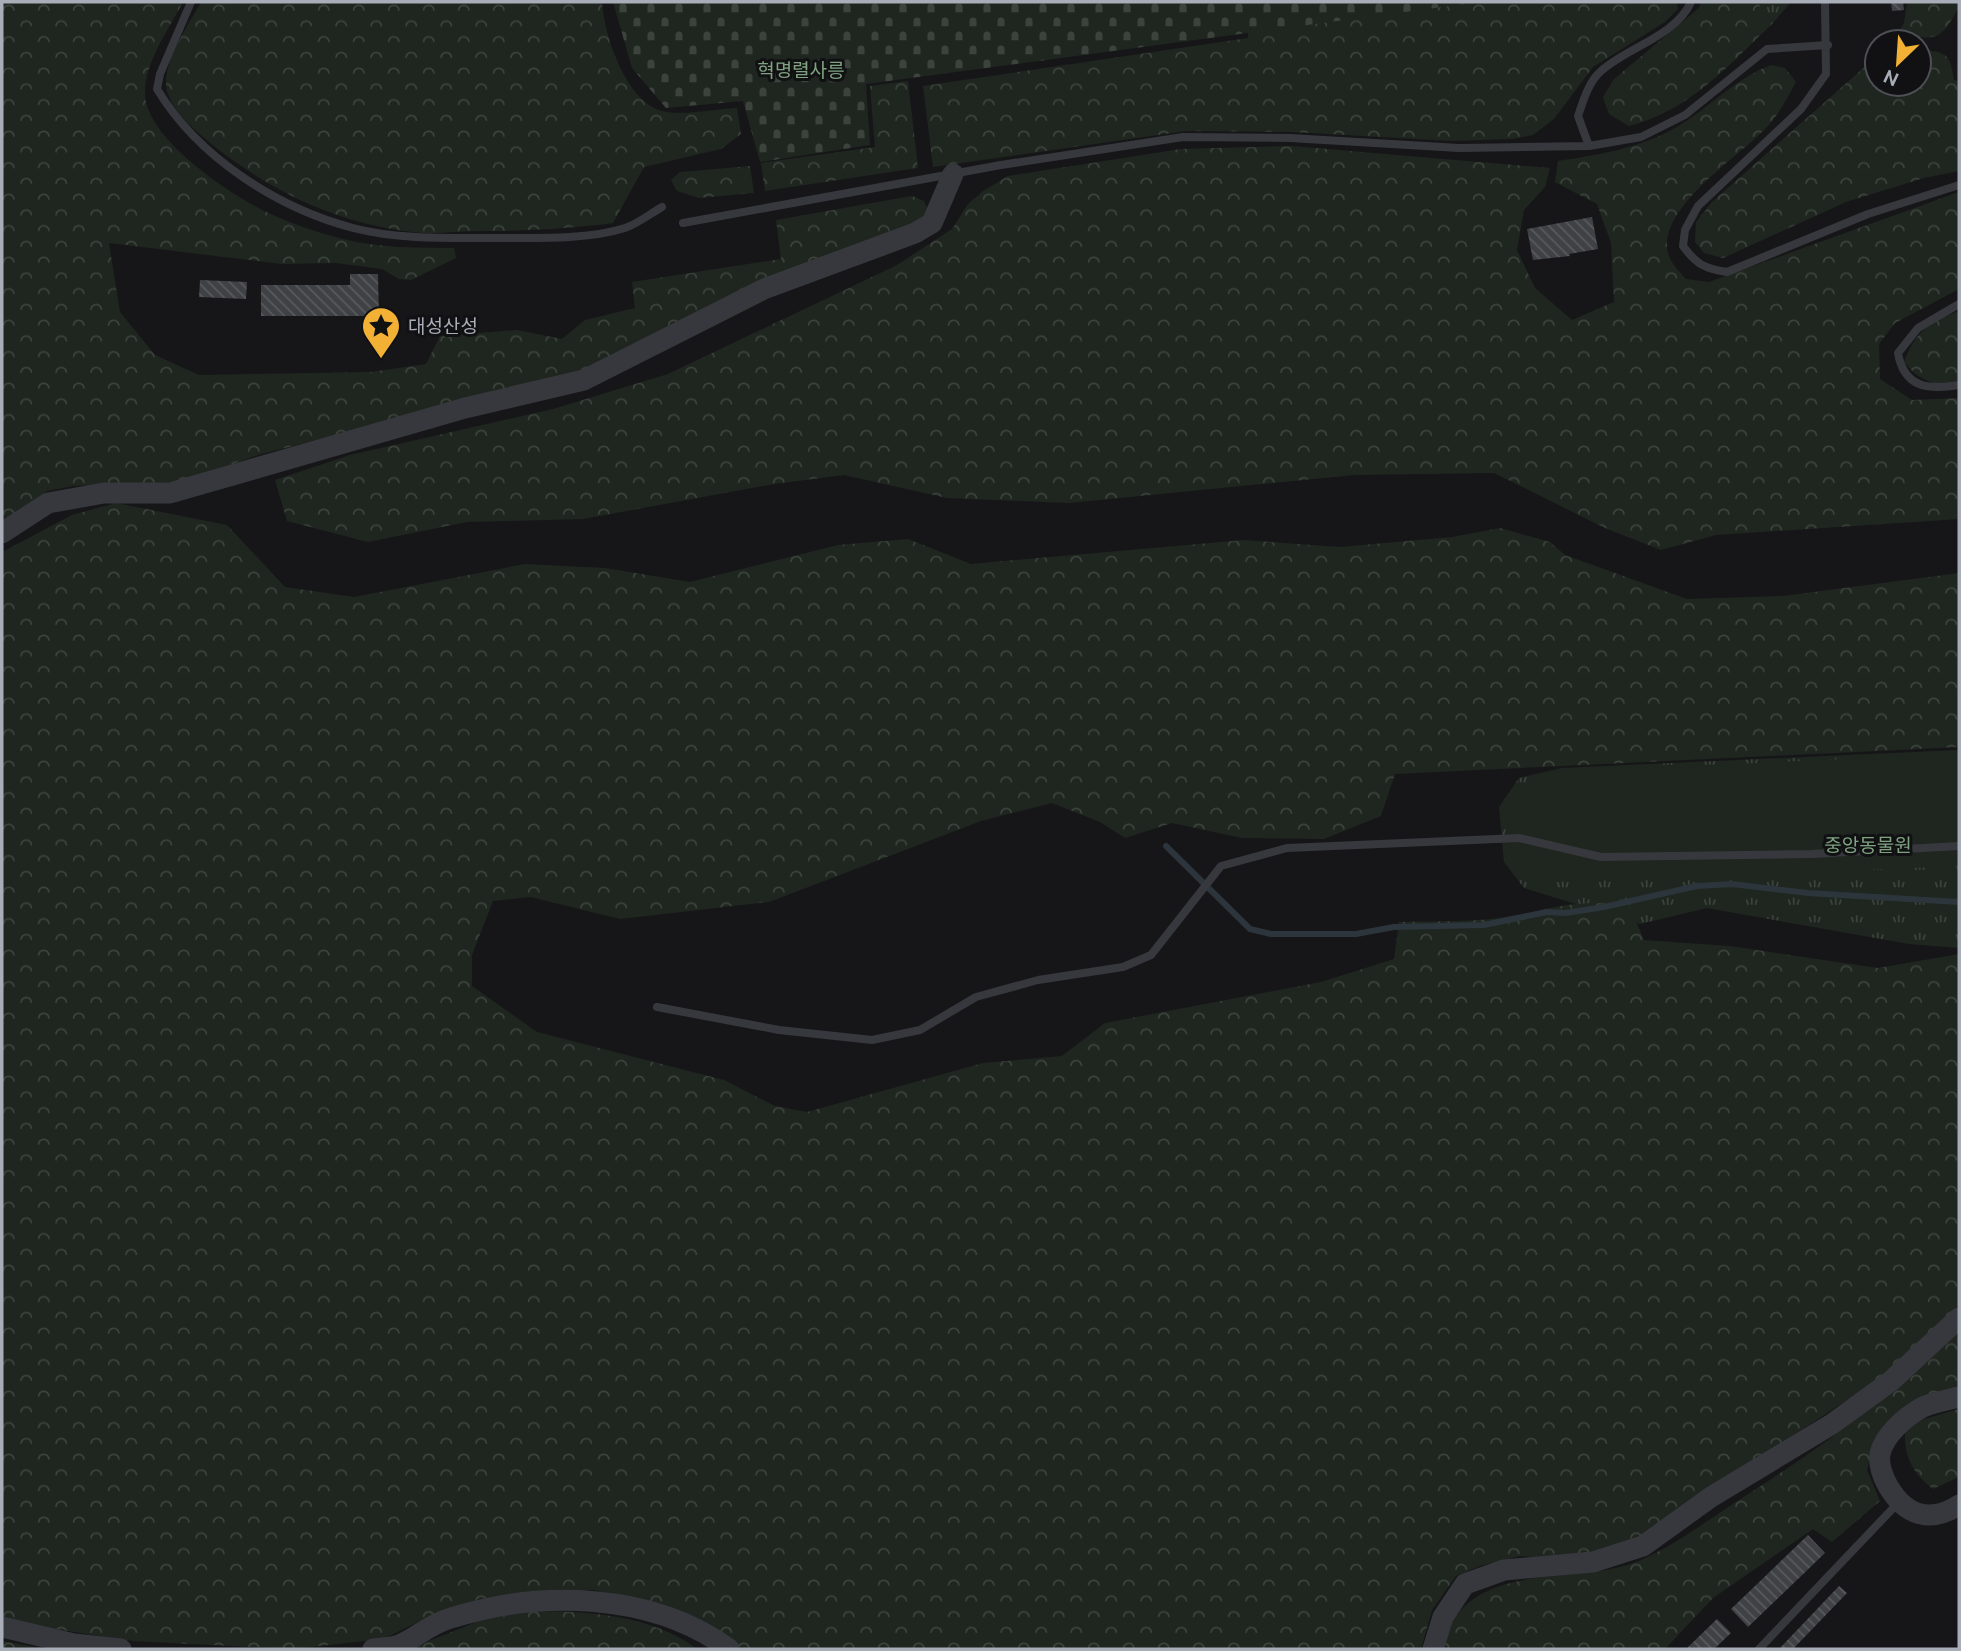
<svg xmlns="http://www.w3.org/2000/svg" width="1961" height="1651" viewBox="0 0 1961 1651" font-family="Ubuntu,'Noto Sans KR',sans-serif">
	<style>
		.grass { fill: url(#grass-tufts) }
		.forest { fill: url(#forest-crowns) }
		.cemetery { fill: url(#cemetery-stones) }
		.pitch { fill: #1e261f }
		.lines { fill: none; stroke-linecap: round; stroke-linejoin: round }
		.stream { stroke: #2c353c; stroke-width: 6 }
		.building { fill: url(#building-back-hatch) }
		.service { stroke: #37383d; stroke-width: 8 }
		.tertiary { stroke: #37383d; stroke-width: 21 }
		.labels { text-anchor: middle; stroke-width: 6; stroke-linejoin: round; paint-order: stroke }
		.park-label { font-size: 19px; fill: #7fa381; stroke: #111113 }
		.poi-label { font-size: 19px; fill: #a8adb8; stroke: #111113; text-anchor: start }
	</style>
	<defs>
		<pattern id="grass-tufts" width="24" height="20" patternUnits="userSpaceOnUse" patternTransform="scale(1.75)"><rect width="24" height="20" fill="#1e261f"/><path d="M3 7l-1-3M5 7V3M7 7l1-3M15 17l-1-3M17 17v-4M19 17l1-3" fill="none" stroke="#3c433d"/></pattern>
		<pattern id="forest-crowns" width="20" height="18" patternUnits="userSpaceOnUse" patternTransform="scale(1.75)"><rect width="20" height="18" fill="#1e261f"/><path d="M2 6a3 3 0 1 1 6 0M12 15a3 3 0 1 1 6 0" fill="none" stroke="#3c433d"/></pattern>
		<pattern id="cemetery-stones" width="16" height="16" patternUnits="userSpaceOnUse" patternTransform="scale(1.75)"><rect width="16" height="16" fill="#1e261f"/><path d="M2 7V4a2 2 0 0 1 4 0v3zM10 15v-3a2 2 0 0 1 4 0v3z" fill="#3c433d"/></pattern>
		<pattern id="building-back-hatch" width="6" height="6" patternUnits="userSpaceOnUse" patternTransform="scale(1.75)"><rect width="6" height="6" fill="#404145"/><path d="M-1 5l2 2M0 0l6 6M5-1l2 2" fill="none" stroke="#595a5e"/></pattern>
	</defs>
	<rect width="100%" height="100%" fill="#161618"/>
	<path class="grass" d="M 1757,2 L 1791,2 L 1773,23 Z
		M 1959,750 L 1959,948 L 1909,944 L 1707,908 L 1640,924 L 1524,888 L 1504,862 L 1499,807 L 1519,778 L 1562,768 Z"/>
	<path class="forest" d="M 2,2 L 183,2 C 169,29 144,63 145,94 C 146,136 219,186 253,205 C 275,218 317,233 343,239 C 379,248 417,248 454,248 L 456,258 L 411,280 L 399,279 L 382,269 L 336,263 L 282,264 L 109,243 L 120,312 L 155,355 L 199,375 L 371,372 L 426,364 L 440,336 L 517,330 L 562,339 L 585,320 L 635,308 L 632,282 L 781,259 L 776,220 L 912,196 L 924,201 L 929,212 L 917,224 L 590,369 L 258,455 L 182,482 L 73,486 L 47,491 L 2,522 Z
		M 201,2 L 602,2 C 604,35 627,107 667,112 C 689,115 715,109 737,108 L 741,134 L 721,149 L 644,167 L 613,223 C 568,229 525,231 480,231 C 461,231 441,234 422,233 C 343,226 275,194 214,146 C 197,132 168,109 166,85 C 165,58 189,24 201,2 Z
		M 1450,2 L 1677,2 L 1678,9 L 1665,22 L 1593,67 L 1554,119 L 1533,135 L 1512,139 L 1452,141 L 1293,132 L 1186,131 L 933,167 L 923,86 L 1248,38 L 1248,31 Z
		M 1701,2 L 1757,2 L 1773,23 C 1729,65 1689,111 1629,126 L 1609,114 L 1603,97 L 1614,79 L 1699,8 Z
		M 1907,2 L 1959,2 C 1959,10 1957,10 1954,16 C 1938,45 1927,38 1898,33 L 1904,23 Z
		M 1919,49 C 1946,53 1950,52 1954,80 L 1959,81 L 1959,171 L 1924,178 L 1846,202 L 1723,258 L 1704,253 L 1695,242 L 1696,222 L 1712,202 L 1877,56 L 1877,84 L 1919,84 Z
		M 1771,65 L 1785,68 L 1796,82 C 1788,97 1779,114 1767,127 C 1740,156 1664,203 1667,248 C 1668,261 1678,270 1686,279 L 1709,282 L 1959,192 L 1959,289 L 1895,323 L 1879,344 L 1880,379 L 1912,400 L 1959,398 L 1959,519 L 1716,535 L 1661,550 L 1605,528 L 1494,473 L 1354,475 L 1069,503 L 947,498 L 844,475 L 774,484 L 583,519 L 467,522 L 368,542 L 287,521 L 275,480 L 350,455 L 553,409 L 668,374 L 897,265 L 952,229 L 968,204 L 983,191 L 1008,176 L 1181,149 L 1292,146 L 1550,168 L 1545,187 L 1524,210 L 1517,250 L 1535,288 L 1572,320 L 1614,302 L 1611,243 L 1597,204 L 1555,182 L 1558,161 C 1598,155 1641,148 1677,127 C 1709,108 1736,78 1771,65 Z
		M 908,81 L 918,168 L 765,191 L 761,163 L 875,147 L 870,86 Z
		M 750,166 L 754,193 L 699,198 L 677,191 L 671,180 L 680,172 Z
		M 1959,311 L 1959,383 C 1936,387 1919,381 1904,362 C 1916,331 1928,323 1959,311 Z
		M 116,503 L 227,525 L 285,587 L 354,597 L 525,564 L 605,568 L 690,582 L 838,545 L 908,539 L 971,564 L 1244,540 L 1340,547 L 1452,537 L 1500,528 L 1550,542 L 1565,555 L 1687,599 L 1783,596 L 1959,573 L 1959,747 L 1395,774 L 1381,816 L 1324,839 L 1242,838 L 1172,823 L 1125,838 L 1100,822 L 1052,803 L 981,821 L 769,902 L 620,919 L 531,897 L 493,901 L 472,955 L 472,986 L 537,1032 L 724,1080 L 775,1106 L 807,1112 L 983,1063 L 1062,1056 L 1105,1023 L 1321,982 L 1394,959 L 1399,922 C 1429,921 1461,922 1491,919 C 1542,913 1577,895 1630,907 L 1644,940 L 1730,946 L 1878,968 L 1959,954 L 1959,1305 L 1885,1375 L 1631,1542 L 1601,1552 L 1548,1558 L 1520,1556 L 1480,1566 L 1456,1576 L 1432,1610 L 1421,1649 L 743,1649 L 709,1628 L 669,1609 L 593,1590 L 479,1599 L 422,1620 L 383,1639 L 293,1649 L 133,1641 L 2,1621 L 2,552 L 72,515 Z
		M 1959,1332 L 1959,1387 L 1903,1409 L 1875,1438 L 1867,1470 L 1880,1501 L 1832,1542 L 1813,1529 L 1713,1598 L 1665,1649 L 1443,1649 C 1446,1640 1448,1628 1454,1619 C 1492,1562 1585,1585 1641,1560 C 1675,1545 1705,1522 1736,1502 C 1819,1449 1887,1400 1959,1332 Z
		M 1959,1409 L 1959,1477 L 1933,1489 C 1913,1473 1904,1458 1905,1431 L 1921,1420 Z
		M 529,1611 C 585,1611 651,1614 697,1649 L 409,1649 L 479,1621 Z
		M 2,1641 L 47,1649 L 2,1649 Z"/>
	<path class="cemetery" d="M 613,2 L 1465,2 L 1465,4 L 866,84 L 870,145 L 760,162 L 743,101 L 666,108 L 632,68 Z"/>
	<path class="pitch" d="M 1959,754 L 1959,866 L 1565,882 C 1498,874 1487,795 1551,772 Z"/>
	<g class="lines">
		<path class="stream" d="M 1166,846 L 1250,929 L 1271,934 L 1356,934 L 1394,927 L 1484,925 L 1547,912 L 1566,913 L 1604,907 L 1697,886 L 1732,884 L 1808,893 L 1959,902"/>
	</g>
	<path class="building" d="M 1891,2 L 1903,2 L 1904,10 L 1892,11 Z
		M 1592,217 L 1598,249 L 1569,254 L 1570,256 L 1533,260 L 1527,229 Z
		M 350,274 L 378,274 L 379,316 L 261,316 L 261,285 L 350,285 Z
		M 200,280 L 247,282 L 246,299 L 199,297 Z
		M 1808,1535 L 1825,1553 L 1748,1627 L 1731,1609 Z
		M 1839,1586 L 1847,1593 L 1793,1649 L 1779,1649 Z
		M 1717,1619 L 1731,1633 L 1714,1649 L 1686,1649 Z"/>
	<g class="lines">
		<path class="service" d="M 191,2 L 160,74 L 157,89 C 198,157 277,208 353,228 C 399,240 450,238 497,238 C 536,238 587,240 625,228 C 637,224 650,214 662,207
			M 1825,2 L 1826,74 L 1801,109 L 1698,206 L 1685,230 L 1683,246 C 1696,264 1705,269 1727,272 L 1868,214 L 1959,185
			M 1589,146 L 1578,116 C 1583,102 1588,83 1600,72 C 1627,47 1675,37 1691,2
			M 683,223 L 1001,165 L 1183,137 L 1290,138 L 1459,148 L 1589,146 L 1641,137 L 1685,115 L 1767,49 L 1828,45
			M 1959,304 L 1918,328 L 1898,353 C 1904,388 1928,390 1959,385
			M 657,1007 L 779,1030 L 872,1040 L 920,1030 L 976,997 L 1038,980 L 1123,967 L 1151,955 L 1221,866 L 1287,848 L 1519,838 L 1601,857 L 1812,854 L 1959,846
			M 1759,1649 L 1898,1503"/>
		<path class="tertiary" d="M 2,533 L 48,503 L 104,493 L 170,493 L 465,408 L 584,380 L 764,289 L 915,233 L 932,223 L 953,174
			M 1959,1397 C 1948,1400 1933,1402 1923,1407 C 1906,1416 1884,1435 1880,1454 C 1878,1463 1883,1478 1888,1486 C 1905,1515 1929,1524 1959,1505
			M 2,1627 L 74,1644 L 121,1649
			M 373,1649 C 381,1648 392,1648 399,1645 C 419,1637 427,1625 451,1618 C 539,1590 652,1592 729,1649
			M 1433,1649 L 1443,1617 L 1465,1584 L 1504,1570 L 1593,1562 L 1643,1546 L 1711,1497 L 1832,1424 L 1891,1381 L 1959,1318"/>
	</g>
	<defs>
		<symbol id="sight-pin" viewBox="-11 -11 22 30"><path d="M0 17L-7.5 6A9.5 9.5 0 1 1 7.5 6Z" fill="#f2b134" stroke="#111113"/><path d="M0-6L1.8-2.2L6-1.7L2.9 1.2L3.7 5.4L0 3.3L-3.7 5.4L-2.9 1.2L-6-1.7L-1.8-2.2Z" fill="#111"/></symbol>
	</defs>
	<g fill-rule="evenodd">
		<use href="#sight-pin" x="359" y="304" width="44" height="60"/>
	</g>
	<g class="labels">
		<g class="park-label">
			<text x="801" y="77">혁명렬사릉</text>
			<text x="1868" y="852">중앙동물원</text>
		</g>
		<g class="poi-label">
			<text x="408" y="333">대성산성</text>
		</g>
	</g>
	<rect width="1961" height="1651" fill="none" stroke="#a8adb8" stroke-width="7"/>
	<g transform="translate(1898 63) rotate(205)"><circle r="33" fill="#111113" stroke="#4d4f55" stroke-width="2"/>
	<path d="M0-5L12 26L0 18L-12 26Z" fill="#f2b134"/>
	<text y="-10" font-size="19" font-weight="bold" text-anchor="middle" fill="#a8adb8">N</text>
	</g>
</svg>
